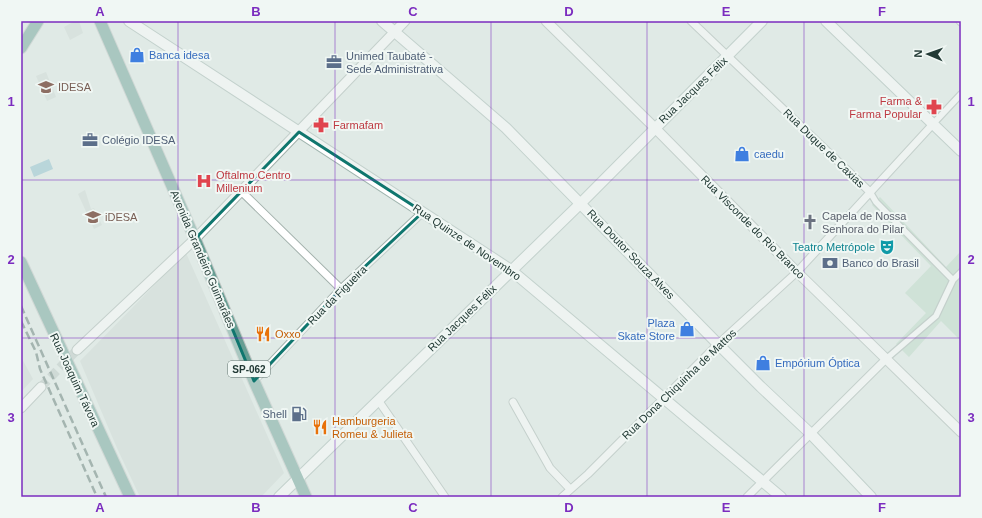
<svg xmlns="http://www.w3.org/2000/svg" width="982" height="518" viewBox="0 0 982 518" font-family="Arial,sans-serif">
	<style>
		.built { fill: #cedad5 }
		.green { fill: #badac5 }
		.water { fill: #8abecd }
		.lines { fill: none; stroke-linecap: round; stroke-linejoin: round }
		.tertiary-tunnel { stroke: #bac7c3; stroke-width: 9; stroke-dasharray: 9 4.5; stroke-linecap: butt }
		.pedestrian-casing { stroke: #a3b2ad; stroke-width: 8 }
		.minor-casing { stroke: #a3b2ad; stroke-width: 9 }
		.tertiary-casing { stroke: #a3b2ad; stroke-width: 11 }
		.secondary-casing { stroke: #a0b5af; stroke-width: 12 }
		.primary-casing { stroke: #bdc4c2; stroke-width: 13 }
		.pedestrian { stroke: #fff; stroke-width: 5.5 }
		.minor { stroke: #fff; stroke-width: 7 }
		.tertiary { stroke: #fff; stroke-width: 9 }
		.secondary { stroke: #fff; stroke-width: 10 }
		.primary { stroke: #679e93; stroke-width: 11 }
		.rail { stroke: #5c7570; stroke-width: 2.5; stroke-dasharray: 8 4; stroke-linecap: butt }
		.marked { fill: none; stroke: #0f766e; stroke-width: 3; stroke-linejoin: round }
		.grid { fill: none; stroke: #7b2cbf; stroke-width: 1; stroke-opacity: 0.55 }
		.labels { text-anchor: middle; stroke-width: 4; stroke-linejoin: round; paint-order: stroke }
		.shield { fill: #f0f7f4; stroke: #60736e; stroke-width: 1 }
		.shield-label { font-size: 10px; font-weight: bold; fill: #223a35 }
		.shop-label { font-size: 11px; fill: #366cbe; stroke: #f0f7f4; text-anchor: start }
		.service-label { font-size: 11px; fill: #4e5e75; stroke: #f0f7f4; text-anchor: start }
		.education-label { font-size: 11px; fill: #785e54; stroke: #f0f7f4; text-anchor: start }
		.street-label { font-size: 11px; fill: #223a35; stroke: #f0f7f4 }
		.health-label { font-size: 11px; fill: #be3a42; stroke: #f0f7f4; text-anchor: start }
		.worship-label { font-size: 11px; fill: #5b616d; stroke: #f0f7f4; text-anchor: start }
		.culture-label { font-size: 11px; fill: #0d838f; stroke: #f0f7f4; text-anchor: end }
		.food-label { font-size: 11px; fill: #c56008; stroke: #f0f7f4; text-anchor: start }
		.neatline { fill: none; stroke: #7b2cbf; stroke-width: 1.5 }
		.grid-label { font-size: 13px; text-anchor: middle; font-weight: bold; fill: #7b2cbf }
	</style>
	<rect width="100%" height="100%" fill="#e0eae6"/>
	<path class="built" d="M 75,21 L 79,21 L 83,33 L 70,40 L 64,27 Z
		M 46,72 L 56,97 L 47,101 L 36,76 Z
		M 85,190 L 91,209 L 94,208 L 102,225 L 94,229 L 78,194 Z
		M 186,253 L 284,473 L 261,497 L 140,497 L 117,448 L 80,361 Z
		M 21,357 L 33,379 L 21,392 Z"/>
	<path class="green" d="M 880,197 L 946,267 L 961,251 L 961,341 L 941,321 L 909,357 L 896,344 L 926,313 L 905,293 L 931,266 L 872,205 Z"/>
	<path class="water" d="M 49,159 L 53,169 L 34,177 L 30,167 Z"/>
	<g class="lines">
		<path class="tertiary-tunnel" d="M 41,387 L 77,350"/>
		<defs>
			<path id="pedestrian" d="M 933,124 L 961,94
				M 870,192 L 876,202 L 953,280
				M 886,359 L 936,316 L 953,280 L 961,272"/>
			<path id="minor" d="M 691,21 L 870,192
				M 960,21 L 961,22
				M 241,191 L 341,289
				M 254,381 L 341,289 L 423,212
				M 378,400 L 445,497
				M 513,402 L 550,468 L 570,489
				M 562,497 L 588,474 L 718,344 L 797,272 L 933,124
				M 747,497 L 886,359"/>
			<path id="tertiary" d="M 546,21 L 655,128 L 797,272 L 961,432
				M 77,350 L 195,239 L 405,21
				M 21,408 L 41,387"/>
			<path id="secondary" d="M 129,21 L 511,270 L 781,497
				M 382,21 L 506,128 L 718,344 L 761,387 L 811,434 L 871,497
				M 826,21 L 961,151
				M 279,497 L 581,203 L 762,21"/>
			<path id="primary" d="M 100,21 L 195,239 L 254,381 L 306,497
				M 21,48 L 38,21
				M 21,262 L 130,497"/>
		</defs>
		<use href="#pedestrian" class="pedestrian-casing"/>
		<use href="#minor" class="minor-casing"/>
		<use href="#tertiary" class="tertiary-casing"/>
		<use href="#secondary" class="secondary-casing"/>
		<use href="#primary" class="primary-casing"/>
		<use href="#pedestrian" class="pedestrian"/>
		<use href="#minor" class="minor"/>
		<use href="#tertiary" class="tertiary"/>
		<use href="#secondary" class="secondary"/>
		<use href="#primary" class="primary"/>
		<path class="rail" d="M 21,306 L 106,497
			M 21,321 L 36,352 L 40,369 L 97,497"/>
	</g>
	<path d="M0 0H982V518H0ZM 299,132 L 423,212 L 341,289 L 254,381 L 195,239 Z" fill="#e0eae6" fill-opacity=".55" fill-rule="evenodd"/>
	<path class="marked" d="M 299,132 L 423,212 L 341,289 L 254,381 L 195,239 Z"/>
	<path class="grid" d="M 178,21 L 178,497M 335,21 L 335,497M 491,21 L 491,497M 647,21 L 647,497M 804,21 L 804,497M 21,180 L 961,180M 21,338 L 961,338"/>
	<defs>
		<symbol id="shop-bare" viewBox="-9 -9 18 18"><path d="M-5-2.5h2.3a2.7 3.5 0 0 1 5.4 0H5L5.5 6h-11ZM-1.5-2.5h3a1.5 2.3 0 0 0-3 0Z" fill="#3f7fe0" stroke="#f0f7f4" stroke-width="2.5" paint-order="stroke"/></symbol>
		<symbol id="office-bare" viewBox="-9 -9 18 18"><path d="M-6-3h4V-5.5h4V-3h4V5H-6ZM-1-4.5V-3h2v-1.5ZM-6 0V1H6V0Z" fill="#5c6f8a" stroke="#f0f7f4" stroke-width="2.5" paint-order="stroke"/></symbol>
		<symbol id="school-bare" viewBox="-9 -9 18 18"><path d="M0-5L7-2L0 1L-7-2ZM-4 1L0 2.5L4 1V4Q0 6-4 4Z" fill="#8d6e63" stroke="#f0f7f4" stroke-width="2.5" paint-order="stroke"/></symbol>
		<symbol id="pharmacy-bare" viewBox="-9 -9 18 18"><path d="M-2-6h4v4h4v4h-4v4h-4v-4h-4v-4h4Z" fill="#e0444e" stroke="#f0f7f4" stroke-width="2.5" paint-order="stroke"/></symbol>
		<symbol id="hospital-bare" viewBox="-9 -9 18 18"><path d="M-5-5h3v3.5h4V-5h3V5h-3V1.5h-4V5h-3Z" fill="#e0444e" stroke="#f0f7f4" stroke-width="2.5" paint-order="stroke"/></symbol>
		<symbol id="church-bare" viewBox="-9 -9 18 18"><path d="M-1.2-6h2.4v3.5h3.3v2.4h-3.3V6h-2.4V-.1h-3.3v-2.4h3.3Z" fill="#6b7280" stroke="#f0f7f4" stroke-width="2.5" paint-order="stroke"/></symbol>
		<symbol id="theatre-bare" viewBox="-9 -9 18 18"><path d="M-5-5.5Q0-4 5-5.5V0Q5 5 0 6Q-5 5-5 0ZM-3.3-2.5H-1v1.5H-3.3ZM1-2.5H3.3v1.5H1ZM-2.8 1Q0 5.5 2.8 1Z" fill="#0f9aa8" stroke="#f0f7f4" stroke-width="2.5" paint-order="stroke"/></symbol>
		<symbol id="bank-bare" viewBox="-9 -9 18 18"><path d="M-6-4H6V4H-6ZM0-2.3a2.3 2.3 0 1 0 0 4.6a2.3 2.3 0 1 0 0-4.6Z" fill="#5c6f8a" stroke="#f0f7f4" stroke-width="2.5" paint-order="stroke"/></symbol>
		<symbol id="restaurant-bare" viewBox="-9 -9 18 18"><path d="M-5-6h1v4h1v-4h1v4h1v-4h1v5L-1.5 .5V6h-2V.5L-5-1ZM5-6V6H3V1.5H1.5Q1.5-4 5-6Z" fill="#e8710a" stroke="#f0f7f4" stroke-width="2.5" paint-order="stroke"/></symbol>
		<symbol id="fuel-bare" viewBox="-9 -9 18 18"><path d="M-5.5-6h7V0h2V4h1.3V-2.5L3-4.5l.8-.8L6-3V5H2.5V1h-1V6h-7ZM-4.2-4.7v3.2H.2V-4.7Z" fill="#5c6f8a" stroke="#f0f7f4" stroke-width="2.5" paint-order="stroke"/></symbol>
	</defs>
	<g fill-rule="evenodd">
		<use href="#shop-bare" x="126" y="44" width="22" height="22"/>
		<use href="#office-bare" x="323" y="51" width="22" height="22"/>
		<use href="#school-bare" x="35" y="76" width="22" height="22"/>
		<use href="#pharmacy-bare" x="923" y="96" width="22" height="22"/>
		<use href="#pharmacy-bare" x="310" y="114" width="22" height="22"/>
		<use href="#office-bare" x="79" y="129" width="22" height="22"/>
		<use href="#shop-bare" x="731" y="143" width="22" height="22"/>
		<use href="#hospital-bare" x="193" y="170" width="22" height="22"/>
		<use href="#school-bare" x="82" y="206" width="22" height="22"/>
		<use href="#church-bare" x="799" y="211" width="22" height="22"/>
		<use href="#theatre-bare" x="876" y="236" width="22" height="22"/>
		<use href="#bank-bare" x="819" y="252" width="22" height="22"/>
		<use href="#shop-bare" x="676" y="318" width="22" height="22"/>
		<use href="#restaurant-bare" x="252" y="323" width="22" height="22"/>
		<use href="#shop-bare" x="752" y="352" width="22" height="22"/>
		<use href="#fuel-bare" x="288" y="403" width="22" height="22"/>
		<use href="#restaurant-bare" x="309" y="416" width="22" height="22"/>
	</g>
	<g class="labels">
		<rect class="shield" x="228" y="361" width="42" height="16" rx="3"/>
		<g class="shield-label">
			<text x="249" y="373">SP-062</text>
		</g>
		<g class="shop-label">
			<text x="149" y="59">Banca idesa</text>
			<text x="754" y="158">caedu</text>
			<text x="675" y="327" text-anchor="end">Plaza<tspan x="675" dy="13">Skate Store</tspan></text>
			<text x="775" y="367">Empórium Óptica</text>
		</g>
		<g class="service-label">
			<text x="346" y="60">Unimed Taubaté -<tspan x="346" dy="13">Sede Administrativa</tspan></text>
			<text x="102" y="144">Colégio IDESA</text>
			<text x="842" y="267">Banco do Brasil</text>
			<text x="287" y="418" text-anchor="end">Shell</text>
		</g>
		<g class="education-label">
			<text x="58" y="91">IDESA</text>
			<text x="105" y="221">iDESA</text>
		</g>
		<g class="street-label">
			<text transform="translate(693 90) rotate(-44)" y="4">Rua Jacques Félix</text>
			<text transform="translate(824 148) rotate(44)" y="4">Rua Duque de Caxias</text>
			<text transform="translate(753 227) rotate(45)" y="4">Rua Visconde do Rio Branco</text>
			<text transform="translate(467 242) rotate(34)" y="4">Rua Quinze de Novembro</text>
			<text transform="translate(631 254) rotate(46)" y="4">Rua Doutor Souza Alves</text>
			<text transform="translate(203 259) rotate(67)" y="4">Avenida Grandeiro Guimarães</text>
			<text transform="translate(337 295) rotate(-45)" y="4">Rua da Figueira</text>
			<text transform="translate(462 318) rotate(-44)" y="4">Rua Jacques Félix</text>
			<text transform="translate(75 380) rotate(65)" y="4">Rua Joaquim Távora</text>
			<text transform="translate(679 384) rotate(-44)" y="4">Rua Dona Chiquinha de Mattos</text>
		</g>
		<g class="health-label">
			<text x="922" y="105" text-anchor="end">Farma &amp;<tspan x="922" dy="13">Farma Popular</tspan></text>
			<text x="333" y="129">Farmafam</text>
			<text x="216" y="179">Oftalmo Centro<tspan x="216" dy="13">Millenium</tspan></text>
		</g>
		<g class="worship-label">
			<text x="822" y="220">Capela de Nossa<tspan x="822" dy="13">Senhora do Pilar</tspan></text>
		</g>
		<g class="culture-label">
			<text x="875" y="251">Teatro Metrópole</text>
		</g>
		<g class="food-label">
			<text x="275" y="338">Oxxo</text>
			<text x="332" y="425">Hamburgeria<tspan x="332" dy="13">Romeu &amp; Julieta</tspan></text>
		</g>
	</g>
	<rect width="982" height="518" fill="none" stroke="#f0f7f4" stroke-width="44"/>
	<g transform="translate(928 54) rotate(272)" stroke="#f0f7f4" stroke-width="3" paint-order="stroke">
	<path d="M0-3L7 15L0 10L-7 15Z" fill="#223a35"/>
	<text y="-6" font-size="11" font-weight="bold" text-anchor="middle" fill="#223a35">N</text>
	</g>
	<rect x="22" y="22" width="938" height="474" class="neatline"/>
	<g class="grid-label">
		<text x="100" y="16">A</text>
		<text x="256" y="16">B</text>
		<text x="413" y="16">C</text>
		<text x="569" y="16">D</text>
		<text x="726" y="16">E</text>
		<text x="882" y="16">F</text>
		<text x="11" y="106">1</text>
		<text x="971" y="106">1</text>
		<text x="11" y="264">2</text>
		<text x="971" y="264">2</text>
		<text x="11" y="422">3</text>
		<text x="971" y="422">3</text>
		<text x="100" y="512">A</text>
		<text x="256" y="512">B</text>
		<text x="413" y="512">C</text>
		<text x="569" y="512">D</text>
		<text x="726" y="512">E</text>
		<text x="882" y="512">F</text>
	</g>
</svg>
